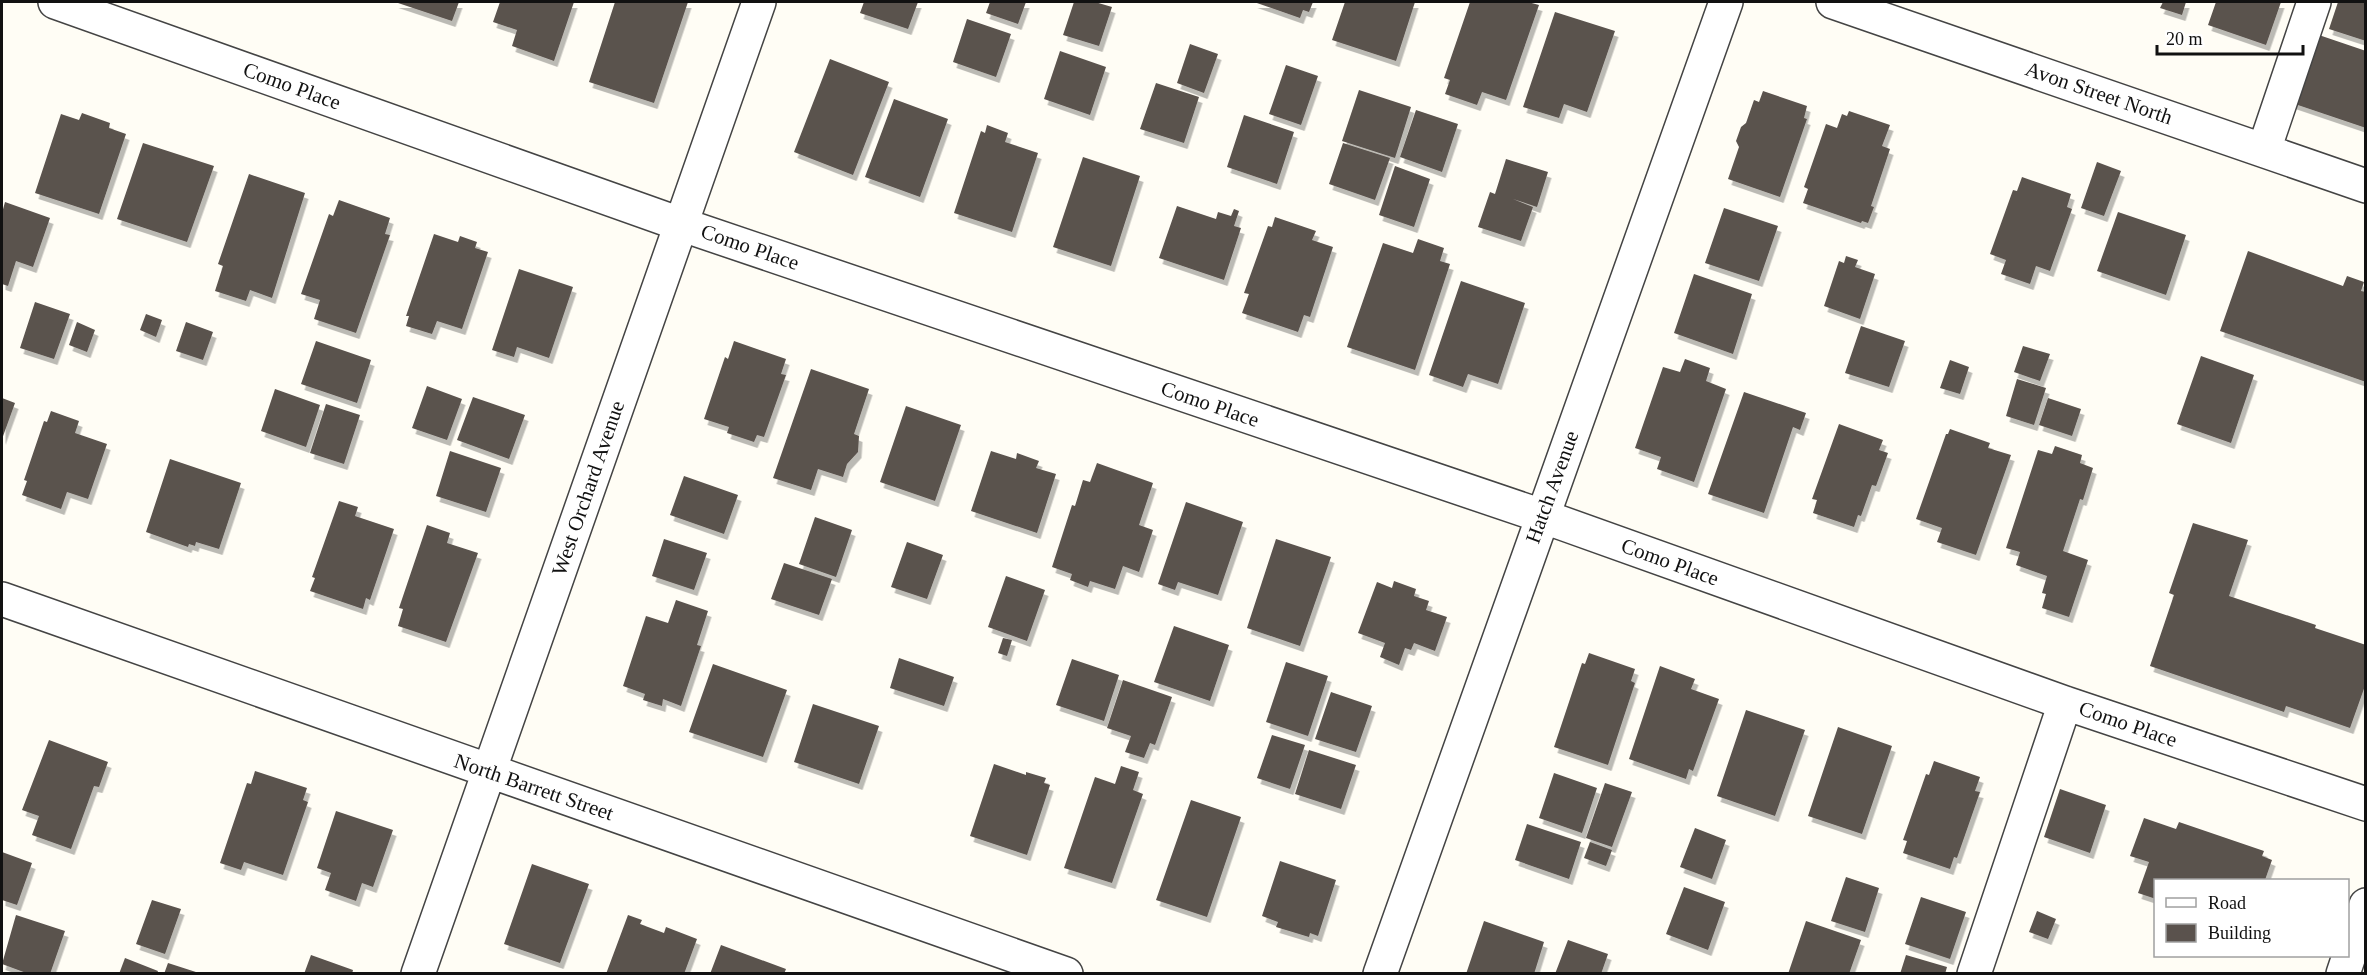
<svg xmlns="http://www.w3.org/2000/svg" width="2367" height="975" viewBox="0 0 2367 975" font-family="Georgia,serif">
	<style>
		.building { fill: #5a524d; filter: url(#shadow) }
		.lines { fill: none; stroke-linecap: round; stroke-linejoin: round }
		.minor-casing { stroke: #444; stroke-width: 36 }
		.minor { stroke: #fff; stroke-width: 33 }
		.labels { text-anchor: middle; stroke-width: 6; stroke-linejoin: round; paint-order: stroke }
		.street-label { font-size: 21px; fill: #111; stroke: #fff }
	</style>
	<defs>
		<filter id="shadow"><feDropShadow dx="3.5" dy="6" stdDeviation="0" flood-color="#0004"/></filter>
	</defs>
	<rect width="100%" height="100%" fill="#fffdf5"/>
	<path class="building" d="M 395,2 L 459,2 L 452,21 Z
		M 500,2 L 574,2 L 554,61 L 512,46 L 517,30 L 493,22 Z
		M 615,2 L 688,2 L 654,103 L 589,82 Z
		M 864,2 L 918,2 L 908,29 L 860,13 Z
		M 990,2 L 1026,2 L 1018,24 L 986,13 Z
		M 1074,2 L 1095,2 L 1112,7 L 1099,46 L 1063,35 Z
		M 1254,2 L 1313,2 L 1309,12 L 1303,10 L 1300,18 Z
		M 1345,2 L 1415,2 L 1396,61 L 1332,40 Z
		M 1470,2 L 1528,2 L 1539,5 L 1506,100 L 1482,92 L 1477,105 L 1445,94 L 1450,80 L 1444,78 Z
		M 2163,2 L 2186,2 L 2182,15 L 2160,8 Z
		M 2216,2 L 2281,2 L 2266,45 L 2208,25 Z
		M 2338,2 L 2366,2 L 2366,41 L 2329,29 Z
		M 1555,12 L 1615,31 L 1587,112 L 1564,104 L 1559,118 L 1523,107 Z
		M 967,19 L 1011,34 L 996,77 L 953,62 Z
		M 2313,33 L 2366,51 L 2366,128 L 2289,102 Z
		M 1190,44 L 1218,54 L 1204,93 L 1177,83 Z
		M 1060,51 L 1106,67 L 1090,115 L 1044,99 Z
		M 830,59 L 889,82 L 853,175 L 794,152 Z
		M 1286,65 L 1318,76 L 1301,125 L 1269,114 Z
		M 1156,83 L 1199,97 L 1184,143 L 1140,129 Z
		M 1359,90 L 1411,107 L 1395,158 L 1342,141 Z
		M 1763,91 L 1807,106 L 1804,118 L 1807,119 L 1780,197 L 1728,179 L 1739,147 L 1736,141 L 1741,127 L 1746,123 L 1754,100 L 1759,102 Z
		M 894,99 L 948,119 L 920,197 L 865,177 Z
		M 1416,110 L 1458,124 L 1442,172 L 1400,157 Z
		M 1849,111 L 1890,125 L 1882,146 L 1890,149 L 1871,206 L 1874,207 L 1868,223 L 1862,221 L 1861,223 L 1803,203 L 1808,189 L 1804,187 L 1826,124 L 1837,128 L 1842,114 L 1847,116 Z
		M 82,113 L 110,123 L 109,128 L 126,134 L 99,214 L 35,193 L 61,114 L 79,120 Z
		M 1244,115 L 1294,132 L 1277,184 L 1227,167 Z
		M 987,125 L 1008,133 L 1005,142 L 1038,153 L 1012,232 L 954,213 L 981,131 L 985,133 Z
		M 143,143 L 214,166 L 187,242 L 117,219 Z
		M 1343,143 L 1390,158 L 1375,200 L 1329,184 Z
		M 1083,157 L 1140,176 L 1111,266 L 1053,247 Z
		M 1506,159 L 1548,172 L 1537,207 L 1513,199 L 1533,207 L 1521,241 L 1478,227 L 1490,192 L 1495,194 Z
		M 2097,162 L 2121,171 L 2104,216 L 2081,208 Z
		M 1395,166 L 1430,179 L 1414,227 L 1379,215 Z
		M 249,174 L 305,193 L 272,298 L 250,290 L 246,301 L 215,291 L 223,266 L 218,264 Z
		M 2022,177 L 2071,194 L 2067,207 L 2072,209 L 2050,271 L 2036,266 L 2030,284 L 2001,274 L 2006,260 L 1990,254 L 2013,190 L 2017,191 Z
		M 339,200 L 390,218 L 385,234 L 390,235 L 356,333 L 314,319 L 320,300 L 301,294 L 329,214 L 333,216 Z
		M 5,202 L 50,218 L 33,267 L 16,261 L 8,286 L 2,284 L 2,213 Z
		M 1177,206 L 1216,219 L 1218,212 L 1231,216 L 1234,209 L 1239,211 L 1234,226 L 1241,228 L 1224,280 L 1159,258 Z
		M 1724,208 L 1778,226 L 1759,281 L 1705,263 Z
		M 2118,212 L 2186,235 L 2166,295 L 2097,271 Z
		M 1275,217 L 1316,231 L 1312,240 L 1333,247 L 1310,317 L 1304,315 L 1298,332 L 1242,313 L 1249,294 L 1244,293 L 1268,226 L 1272,227 Z
		M 434,234 L 458,242 L 460,236 L 477,242 L 475,248 L 488,252 L 462,329 L 437,321 L 432,334 L 406,326 L 409,316 L 406,316 Z
		M 1418,239 L 1444,248 L 1440,261 L 1450,264 L 1415,370 L 1347,347 L 1383,243 L 1413,253 Z
		M 2248,251 L 2343,286 L 2347,276 L 2364,282 L 2361,291 L 2366,292 L 2366,382 L 2220,331 Z
		M 1846,256 L 1858,260 L 1855,267 L 1875,274 L 1860,319 L 1824,306 L 1839,261 L 1844,263 Z
		M 519,269 L 573,287 L 549,358 L 517,347 L 514,357 L 492,350 Z
		M 1694,274 L 1752,294 L 1733,354 L 1674,333 Z
		M 1461,281 L 1525,303 L 1498,384 L 1468,374 L 1463,387 L 1429,375 Z
		M 35,302 L 70,314 L 54,359 L 20,348 Z
		M 146,314 L 162,320 L 156,337 L 140,330 Z
		M 77,322 L 95,330 L 87,352 L 69,345 Z
		M 186,322 L 213,332 L 203,360 L 176,351 Z
		M 1861,326 L 1905,341 L 1889,387 L 1845,373 Z
		M 316,341 L 371,360 L 357,403 L 301,384 Z
		M 734,341 L 786,359 L 781,374 L 786,375 L 764,437 L 757,435 L 754,442 L 727,433 L 729,427 L 704,419 L 725,357 L 728,359 Z
		M 2023,346 L 2050,354 L 2040,381 L 2014,372 Z
		M 2201,356 L 2254,375 L 2231,443 L 2177,424 Z
		M 1685,359 L 1710,368 L 1706,381 L 1726,389 L 1694,482 L 1657,469 L 1661,457 L 1635,448 L 1663,367 L 1680,372 Z
		M 1950,360 L 1969,367 L 1960,394 L 1940,388 Z
		M 811,369 L 869,389 L 854,434 L 859,436 L 858,452 L 847,464 L 843,477 L 818,469 L 811,490 L 773,478 Z
		M 2017,379 L 2046,388 L 2034,425 L 2006,416 Z
		M 427,386 L 462,399 L 447,440 L 412,428 Z
		M 275,389 L 320,405 L 306,447 L 261,431 Z
		M 1744,392 L 1806,413 L 1800,430 L 1793,427 L 1764,513 L 1708,494 Z
		M 473,397 L 525,415 L 509,459 L 457,440 Z
		M 2,398 L 15,403 L 2,439 Z
		M 2048,398 L 2081,409 L 2072,436 L 2039,425 Z
		M 326,404 L 360,415 L 344,464 L 310,453 Z
		M 906,406 L 961,425 L 935,501 L 880,482 Z
		M 51,411 L 79,421 L 75,433 L 107,444 L 88,499 L 67,492 L 61,509 L 22,495 L 27,481 L 24,480 L 44,421 L 47,422 Z
		M 1839,424 L 1883,440 L 1879,450 L 1888,453 L 1876,486 L 1872,485 L 1861,516 L 1858,515 L 1854,527 L 1813,513 L 1817,500 L 1812,499 Z
		M 1950,429 L 1990,443 L 1988,448 L 2011,455 L 1976,555 L 1937,542 L 1942,528 L 1916,519 L 1946,434 L 1948,434 Z
		M 2055,446 L 2082,455 L 2080,463 L 2093,468 L 2083,500 L 2080,499 L 2063,551 L 2088,560 L 2069,617 L 2042,608 L 2046,594 L 2042,593 L 2047,576 L 2016,565 L 2020,552 L 2006,548 L 2038,450 L 2052,454 Z
		M 450,451 L 501,468 L 486,512 L 436,496 Z
		M 991,451 L 1016,459 L 1017,453 L 1039,461 L 1036,468 L 1056,474 L 1037,533 L 971,511 Z
		M 170,459 L 241,483 L 219,549 L 196,542 L 195,546 L 189,544 L 188,547 L 146,532 Z
		M 1097,463 L 1153,483 L 1139,525 L 1153,530 L 1139,572 L 1123,566 L 1115,589 L 1090,581 L 1088,587 L 1070,580 L 1072,574 L 1052,567 L 1072,505 L 1075,506 L 1083,480 L 1090,482 Z
		M 684,476 L 738,495 L 724,534 L 670,515 Z
		M 339,501 L 358,507 L 355,516 L 394,529 L 370,600 L 366,598 L 363,609 L 310,591 L 315,578 L 312,577 Z
		M 1186,502 L 1243,522 L 1218,595 L 1178,582 L 1175,590 L 1158,584 Z
		M 815,517 L 852,530 L 836,577 L 799,564 Z
		M 2193,523 L 2248,540 L 2229,596 L 2316,625 L 2315,628 L 2366,645 L 2366,683 L 2350,728 L 2286,706 L 2284,712 L 2150,666 L 2174,595 L 2169,593 Z
		M 427,525 L 450,533 L 447,543 L 478,553 L 446,642 L 398,626 L 403,609 L 399,608 Z
		M 664,539 L 707,553 L 694,590 L 652,576 Z
		M 1276,539 L 1331,557 L 1300,646 L 1247,628 Z
		M 907,542 L 943,555 L 927,599 L 891,587 Z
		M 784,563 L 832,579 L 819,615 L 771,599 Z
		M 1006,576 L 1045,590 L 1027,641 L 988,627 Z
		M 1394,581 L 1416,589 L 1414,596 L 1429,601 L 1426,610 L 1447,617 L 1435,651 L 1414,643 L 1411,650 L 1405,648 L 1399,665 L 1380,657 L 1385,643 L 1358,633 L 1377,582 L 1392,588 Z
		M 676,600 L 708,611 L 697,645 L 701,646 L 681,706 L 663,699 L 662,706 L 643,700 L 645,694 L 623,686 L 646,616 L 668,623 Z
		M 1174,626 L 1229,645 L 1210,701 L 1154,682 Z
		M 1003,638 L 1012,640 L 1007,656 L 998,653 Z
		M 1589,653 L 1635,669 L 1631,681 L 1635,683 L 1608,765 L 1554,747 L 1582,663 L 1585,664 Z
		M 899,658 L 954,677 L 944,706 L 890,688 Z
		M 1072,659 L 1119,675 L 1104,721 L 1056,705 Z
		M 1286,662 L 1328,676 L 1308,736 L 1266,722 Z
		M 713,664 L 787,690 L 763,757 L 689,732 Z
		M 1660,666 L 1695,679 L 1691,689 L 1719,699 L 1693,771 L 1689,769 L 1686,779 L 1629,759 Z
		M 1123,680 L 1172,697 L 1155,745 L 1150,743 L 1144,758 L 1125,752 L 1131,736 L 1107,728 Z
		M 1331,692 L 1372,706 L 1356,752 L 1315,739 Z
		M 813,704 L 879,726 L 859,784 L 794,762 Z
		M 1746,710 L 1805,730 L 1775,816 L 1717,796 Z
		M 1838,727 L 1892,746 L 1862,834 L 1808,816 Z
		M 1272,735 L 1305,745 L 1290,789 L 1257,778 Z
		M 49,740 L 108,762 L 99,787 L 94,786 L 71,849 L 32,835 L 39,816 L 22,810 Z
		M 1309,750 L 1356,765 L 1341,809 L 1295,794 Z
		M 1934,761 L 1980,777 L 1975,791 L 1980,792 L 1957,858 L 1954,857 L 1950,869 L 1903,853 L 1907,841 L 1903,840 L 1926,774 L 1929,775 Z
		M 994,764 L 1026,775 L 1026,772 L 1046,778 L 1044,783 L 1050,785 L 1027,855 L 970,836 Z
		M 1121,766 L 1139,772 L 1133,790 L 1143,794 L 1112,883 L 1064,868 L 1095,777 L 1115,784 Z
		M 255,771 L 307,788 L 303,800 L 308,802 L 283,875 L 244,862 L 241,870 L 220,863 L 247,783 L 251,784 Z
		M 1554,773 L 1597,788 L 1582,833 L 1539,818 Z
		M 1605,783 L 1632,792 L 1612,847 L 1586,838 Z
		M 2060,789 L 2106,805 L 2090,853 L 2044,837 Z
		M 1191,800 L 1241,817 L 1207,917 L 1156,900 Z
		M 336,811 L 393,830 L 373,887 L 362,883 L 356,901 L 325,890 L 331,873 L 317,868 Z
		M 2144,818 L 2176,829 L 2179,822 L 2264,851 L 2262,856 L 2272,860 L 2265,880 L 2156,880 L 2156,899 L 2138,893 L 2149,862 L 2130,856 Z
		M 1527,824 L 1581,842 L 1569,879 L 1515,860 Z
		M 1695,828 L 1726,840 L 1712,879 L 1680,867 Z
		M 1590,842 L 1612,850 L 1606,866 L 1584,858 Z
		M 2,852 L 32,863 L 17,905 L 2,900 Z
		M 1280,861 L 1336,880 L 1318,936 L 1310,933 L 1309,937 L 1276,927 L 1278,922 L 1262,916 Z
		M 532,864 L 589,884 L 560,963 L 504,944 Z
		M 1846,877 L 1879,888 L 1865,932 L 1831,921 Z
		M 1684,887 L 1725,902 L 1708,950 L 1666,934 Z
		M 1921,897 L 1966,912 L 1950,959 L 1905,944 Z
		M 152,900 L 181,909 L 165,954 L 136,944 Z
		M 2037,911 L 2056,919 L 2048,939 L 2029,932 Z
		M 16,915 L 65,931 L 50,974 L 29,974 L 2,964 Z
		M 628,915 L 642,920 L 640,924 L 664,933 L 666,927 L 697,939 L 684,974 L 606,974 Z
		M 1484,921 L 1544,942 L 1534,974 L 1466,974 Z
		M 1806,921 L 1861,940 L 1849,974 L 1788,974 Z
		M 1568,940 L 1608,954 L 1601,974 L 1555,974 Z
		M 721,945 L 786,969 L 784,974 L 710,974 Z
		M 311,955 L 353,970 L 352,974 L 304,974 Z
		M 1906,955 L 1947,967 L 1945,974 L 1900,974 Z
		M 125,958 L 158,971 L 157,974 L 119,974 Z
		M 168,963 L 199,973 L 199,974 L 164,974 Z"/>
	<g class="lines">
		<defs>
			<path id="minor" d="M 55,2 L 680,224 L 1542,516 L 2065,703 L 2366,804
				M 1833,2 L 2366,186
				M 2264,150 L 2314,2
				M 2,599 L 1066,974
				M 418,974 L 759,2
				M 1380,974 L 1726,2
				M 1974,974 L 2065,703
				M 2343,974 L 2366,905"/>
		</defs>
		<use href="#minor" class="minor-casing"/>
		<use href="#minor" class="minor"/>
	</g>
	<g class="labels">
		<g class="street-label">
			<text transform="translate(292 86) rotate(20)" y="7">Como Place</text>
			<text transform="translate(2099 93) rotate(19)" y="7">Avon Street North</text>
			<text transform="translate(750 247) rotate(19)" y="7">Como Place</text>
			<text transform="translate(1210 404) rotate(19)" y="7">Como Place</text>
			<text transform="translate(1552 487) rotate(-70)" y="7">Hatch Avenue</text>
			<text transform="translate(588 488) rotate(-71)" y="7">West Orchard Avenue</text>
			<text transform="translate(1670 562) rotate(20)" y="7">Como Place</text>
			<text transform="translate(2128 724) rotate(19)" y="7">Como Place</text>
			<text transform="translate(534 787) rotate(19)" y="7">North Barrett Street</text>
		</g>
	</g>
	<rect width="2367" height="975" fill="none" stroke="#111111" stroke-width="6"/>
	<rect x="2154" y="879" width="195" height="78" fill="#ffffff" stroke="#a0a0a0" stroke-width="1.5"/>
	<rect x="2166" y="898" width="30" height="9" fill="#ffffff" stroke="#a0a0a0" stroke-width="1.5"/>
	<text x="2208" y="909" font-size="18" fill="#111111">Road</text>
	<rect x="2166" y="924" width="30" height="18" fill="#5a524d" stroke="#a0a0a0" stroke-width="1.5"/>
	<text x="2208" y="939" font-size="18" fill="#111111">Building</text>
	<path d="M2157 45v9h146v-9" fill="none" stroke="#111111" stroke-width="3"/>
	<text x="2166" y="45" font-size="18" fill="#111111" stroke="#ffffff" stroke-width="4.5" paint-order="stroke">20 m</text>
</svg>
